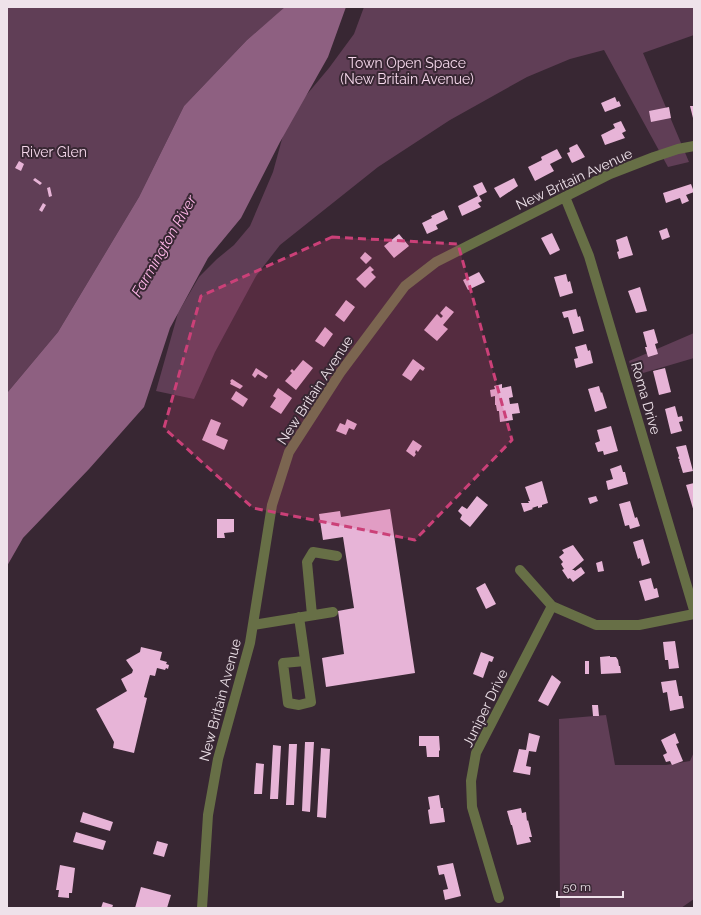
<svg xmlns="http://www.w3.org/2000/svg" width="701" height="915" viewBox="0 0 701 915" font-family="Raleway,sans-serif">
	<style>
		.green { fill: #603e56 }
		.water { fill: #8e6081 }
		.building { fill: #e7b4d7 }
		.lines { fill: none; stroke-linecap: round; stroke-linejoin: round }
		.minor { stroke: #676f46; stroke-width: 10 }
		.marked { fill: #cb4078; fill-opacity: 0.2; stroke: #cb4078; stroke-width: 3; stroke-dasharray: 8 5; stroke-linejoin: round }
		.labels { text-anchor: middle; stroke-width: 4; stroke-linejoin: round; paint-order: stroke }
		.park-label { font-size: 14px; fill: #f6d8ec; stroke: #382733 }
		.street-label { font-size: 14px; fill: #eee2ea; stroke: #382733 }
		.water-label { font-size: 15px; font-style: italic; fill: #ffb7e9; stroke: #382733 }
	</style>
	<rect width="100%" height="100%" fill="#382733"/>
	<path class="green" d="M 7,7 L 304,7 L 297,18 L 273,18 L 247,40 L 184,106 L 139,197 L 58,332 L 7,393 Z
		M 364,7 L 694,7 L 694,35 L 643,53 L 689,162 L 668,167 L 604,50 L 570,59 L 527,77 L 450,120 L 378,167 L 280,245 L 256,276 L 215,352 L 194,399 L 156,391 L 178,313 L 199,277 L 217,259 L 234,245 L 250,226 L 273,172 L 288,117 L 329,68 L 354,34 Z
		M 694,333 L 694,358 L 633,376 L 629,361 Z
		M 606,715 L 615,765 L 666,765 L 690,761 L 694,752 L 694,899 L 681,908 L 560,908 L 559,719 Z"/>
	<path class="water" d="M 285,7 L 346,7 L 328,57 L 280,142 L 241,218 L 208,258 L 170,328 L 144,407 L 89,469 L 23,538 L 7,566 L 7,393 L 58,332 L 139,197 L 184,106 L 247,40 Z"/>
	<path class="building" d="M 615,97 L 617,102 L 619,101 L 621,106 L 605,112 L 601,103 Z
		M 690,106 L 694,106 L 694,117 L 693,118 Z
		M 669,107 L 671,118 L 651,122 L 649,111 Z
		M 621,121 L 626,131 L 622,133 L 625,138 L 605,145 L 601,135 L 615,128 L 613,124 Z
		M 577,144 L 585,157 L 572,163 L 567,153 L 570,152 L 569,148 Z
		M 557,149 L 562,158 L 550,164 L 554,171 L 535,181 L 528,167 L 542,160 L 541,157 Z
		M 19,161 L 24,164 L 21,171 L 15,168 Z
		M 35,178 L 42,183 L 40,185 L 33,180 Z
		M 514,178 L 518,186 L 500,198 L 494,188 Z
		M 482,182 L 487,192 L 479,196 L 482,201 L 478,203 L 481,207 L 462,216 L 458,206 L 478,196 L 473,186 Z
		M 691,184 L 694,192 L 686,195 L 689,201 L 682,204 L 680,198 L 666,203 L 663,193 Z
		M 50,187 L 52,196 L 49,197 L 47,188 Z
		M 43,203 L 46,205 L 42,212 L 39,210 Z
		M 444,210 L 448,219 L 436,225 L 438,229 L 427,234 L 422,223 L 432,218 L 431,216 Z
		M 667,228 L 670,237 L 662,240 L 659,231 Z
		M 552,233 L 560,250 L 550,255 L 541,238 Z
		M 399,234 L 409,246 L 394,258 L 384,246 Z
		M 627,236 L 633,255 L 619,259 L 617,252 L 619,251 L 616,240 Z
		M 365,252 L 372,258 L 366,264 L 360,258 Z
		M 370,266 L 374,270 L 371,272 L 376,277 L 365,288 L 356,279 Z
		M 479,272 L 485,282 L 468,290 L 463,280 Z
		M 566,274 L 568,282 L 570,281 L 573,293 L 560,297 L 554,277 Z
		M 640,287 L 647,311 L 636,313 L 628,291 Z
		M 346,300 L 355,307 L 344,322 L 335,315 Z
		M 446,306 L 454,312 L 443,325 L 448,329 L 437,341 L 424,330 L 437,314 L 441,318 L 443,316 L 440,313 Z
		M 576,309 L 578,317 L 580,316 L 584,331 L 573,334 L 568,317 L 564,318 L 562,312 Z
		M 325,327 L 333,334 L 324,347 L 315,341 Z
		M 654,329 L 658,343 L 655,344 L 658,354 L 648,357 L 645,347 L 647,347 L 643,332 Z
		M 586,344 L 588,351 L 590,350 L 593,363 L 576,368 L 574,359 L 578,358 L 575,347 Z
		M 413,359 L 425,368 L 423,371 L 420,369 L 411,381 L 402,375 Z
		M 303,360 L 313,368 L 296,390 L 285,381 L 292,373 L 290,371 L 292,369 L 294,371 Z
		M 256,368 L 268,376 L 266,379 L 258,374 L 255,378 L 252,375 Z
		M 665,368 L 671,392 L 659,395 L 653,371 Z
		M 232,379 L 243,386 L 240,389 L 230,384 L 231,382 L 230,381 Z
		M 502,384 L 502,388 L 511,386 L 513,397 L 509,398 L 510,404 L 518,403 L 520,413 L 512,414 L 513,420 L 500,422 L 499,411 L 497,411 L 496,405 L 495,405 L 495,396 L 491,397 L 490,390 L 495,389 L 494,386 Z
		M 599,386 L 601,393 L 602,392 L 607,408 L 595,412 L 588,389 Z
		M 278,388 L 292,398 L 281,414 L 270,407 L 276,398 L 273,396 Z
		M 236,391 L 248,399 L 243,407 L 231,399 Z
		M 675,406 L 678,417 L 682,416 L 683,421 L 679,422 L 682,431 L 671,434 L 665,409 Z
		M 211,419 L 221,423 L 216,435 L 228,440 L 224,450 L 202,440 Z
		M 347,419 L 357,424 L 354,430 L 349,428 L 346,435 L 336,431 L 340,423 L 345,425 Z
		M 611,426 L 618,451 L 604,455 L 603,451 L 598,452 L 595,443 L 600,441 L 597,430 Z
		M 413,440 L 422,446 L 418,452 L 416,450 L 415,453 L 416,454 L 414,457 L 406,451 Z
		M 686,445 L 693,471 L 683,473 L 679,460 L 680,460 L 678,458 L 679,456 L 676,447 Z
		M 621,465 L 623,472 L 625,472 L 628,484 L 608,490 L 606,481 L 613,479 L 610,469 Z
		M 542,481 L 548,503 L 542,505 L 542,507 L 538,508 L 538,506 L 532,508 L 533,509 L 524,512 L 521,503 L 529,503 L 528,501 L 530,501 L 525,487 Z
		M 694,483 L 694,512 L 686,485 Z
		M 477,496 L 488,505 L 470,527 L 460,519 L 462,515 L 458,511 L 462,506 L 467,509 Z
		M 596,496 L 598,501 L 590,504 L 588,498 Z
		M 630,501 L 635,518 L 637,517 L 640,526 L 630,529 L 629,525 L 625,526 L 619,504 Z
		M 390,509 L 415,673 L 326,687 L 322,658 L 344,654 L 338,611 L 354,608 L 343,537 L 323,540 L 319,514 L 340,511 L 341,517 Z
		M 217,519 L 234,519 L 234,532 L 224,533 L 225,538 L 217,538 Z
		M 643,539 L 650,563 L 642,566 L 640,558 L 638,559 L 633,542 Z
		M 573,545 L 584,560 L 572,570 L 574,570 L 575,571 L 581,567 L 585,573 L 573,582 L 570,578 L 568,579 L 562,570 L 564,569 L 561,564 L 563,562 L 559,557 L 564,553 L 562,550 Z
		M 602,561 L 604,571 L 598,572 L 596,563 Z
		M 651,578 L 654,589 L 657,588 L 659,597 L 645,601 L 639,581 Z
		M 485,583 L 496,604 L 486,609 L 476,588 Z
		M 675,641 L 679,668 L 669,669 L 668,660 L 665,660 L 663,642 Z
		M 141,647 L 162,652 L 160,660 L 167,662 L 166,664 L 169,665 L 168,669 L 166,668 L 165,670 L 157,668 L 155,676 L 150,675 L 144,697 L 147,698 L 134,753 L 113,748 L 114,742 L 96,709 L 127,691 L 121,679 L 132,673 L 133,670 L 126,660 L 140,652 Z
		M 481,652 L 494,657 L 492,662 L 489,661 L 483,678 L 473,674 Z
		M 610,656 L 610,657 L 616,657 L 618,660 L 619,666 L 620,666 L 621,673 L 601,674 L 600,657 Z
		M 585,661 L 589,661 L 589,674 L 585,674 Z
		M 552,675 L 561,682 L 548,706 L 538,701 Z
		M 676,680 L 679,696 L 682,696 L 684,708 L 670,711 L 667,692 L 663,693 L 661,682 Z
		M 592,705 L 598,705 L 599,716 L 593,716 Z
		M 529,733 L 540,736 L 536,752 L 529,751 L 526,766 L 531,767 L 530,775 L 513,772 L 519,749 L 526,750 Z
		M 675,733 L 679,743 L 676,744 L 683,761 L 672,765 L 670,761 L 666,762 L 663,755 L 667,753 L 661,740 Z
		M 419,736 L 439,736 L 440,750 L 439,751 L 439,757 L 427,757 L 426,746 L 419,746 Z
		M 305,742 L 314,742 L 310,812 L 302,811 Z
		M 289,744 L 297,744 L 294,805 L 286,805 Z
		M 273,745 L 281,746 L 278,799 L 270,799 Z
		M 321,748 L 330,749 L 326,818 L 317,817 Z
		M 256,763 L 264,764 L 262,794 L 254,794 Z
		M 439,795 L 441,808 L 443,808 L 445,822 L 430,824 L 428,810 L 430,809 L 428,797 Z
		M 521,808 L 522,813 L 526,812 L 527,821 L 528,820 L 532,837 L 529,837 L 531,842 L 517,845 L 512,825 L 511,825 L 507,811 Z
		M 83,812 L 113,822 L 110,831 L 80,822 Z
		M 76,832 L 106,841 L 103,850 L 73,842 Z
		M 157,841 L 168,844 L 164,857 L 153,854 Z
		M 453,863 L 461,896 L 445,900 L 443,890 L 448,889 L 444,874 L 439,875 L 437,866 Z
		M 60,865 L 75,868 L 72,893 L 69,893 L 69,898 L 58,897 L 59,890 L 56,890 Z
		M 141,887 L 171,895 L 167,908 L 135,908 Z
		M 103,902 L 113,905 L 112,908 L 101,908 Z"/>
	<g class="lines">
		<path class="minor" d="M 565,197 L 589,256 L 694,610
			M 520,570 L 552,606 L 596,625 L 639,625 L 694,614
			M 312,615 L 307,562 L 313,552 L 337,556
			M 299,617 L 311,702 L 299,705 L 288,703 L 283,663 L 305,661
			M 253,625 L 333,612
			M 499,898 L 472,807 L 471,781 L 476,753 L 552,606
			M 202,908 L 208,815 L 218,759 L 250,643 L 272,505 L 289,452 L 340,373 L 405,286 L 436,262 L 610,174 L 654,157 L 678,149 L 694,146"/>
	</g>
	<path class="marked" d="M 332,237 L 458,244 L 512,440 L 415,540 L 253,508 L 164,428 L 201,296 Z"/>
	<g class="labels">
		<g class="park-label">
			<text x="407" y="68">Town Open Space<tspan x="407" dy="16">(New Britain Avenue)</tspan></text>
			<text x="54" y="157">River Glen</text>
		</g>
		<g class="street-label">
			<text transform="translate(574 179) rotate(-25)" y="5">New Britain Avenue</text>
			<text transform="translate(315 390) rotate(-57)" y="5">New Britain Avenue</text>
			<text transform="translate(646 398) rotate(74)" y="5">Roma Drive</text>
			<text transform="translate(220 700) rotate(-75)" y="5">New Britain Avenue</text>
			<text transform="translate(485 708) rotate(-64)" y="5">Juniper Drive</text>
		</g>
		<g class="water-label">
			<text transform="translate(164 246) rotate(-60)" y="5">Farmington River</text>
		</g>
	</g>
	<rect width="701" height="915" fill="none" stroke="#eee2ea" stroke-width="16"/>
	<path d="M557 891v6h66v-6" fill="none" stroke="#eee2ea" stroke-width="2"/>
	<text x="563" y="891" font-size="12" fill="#eee2ea" stroke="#382733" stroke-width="3" paint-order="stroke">50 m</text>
</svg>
